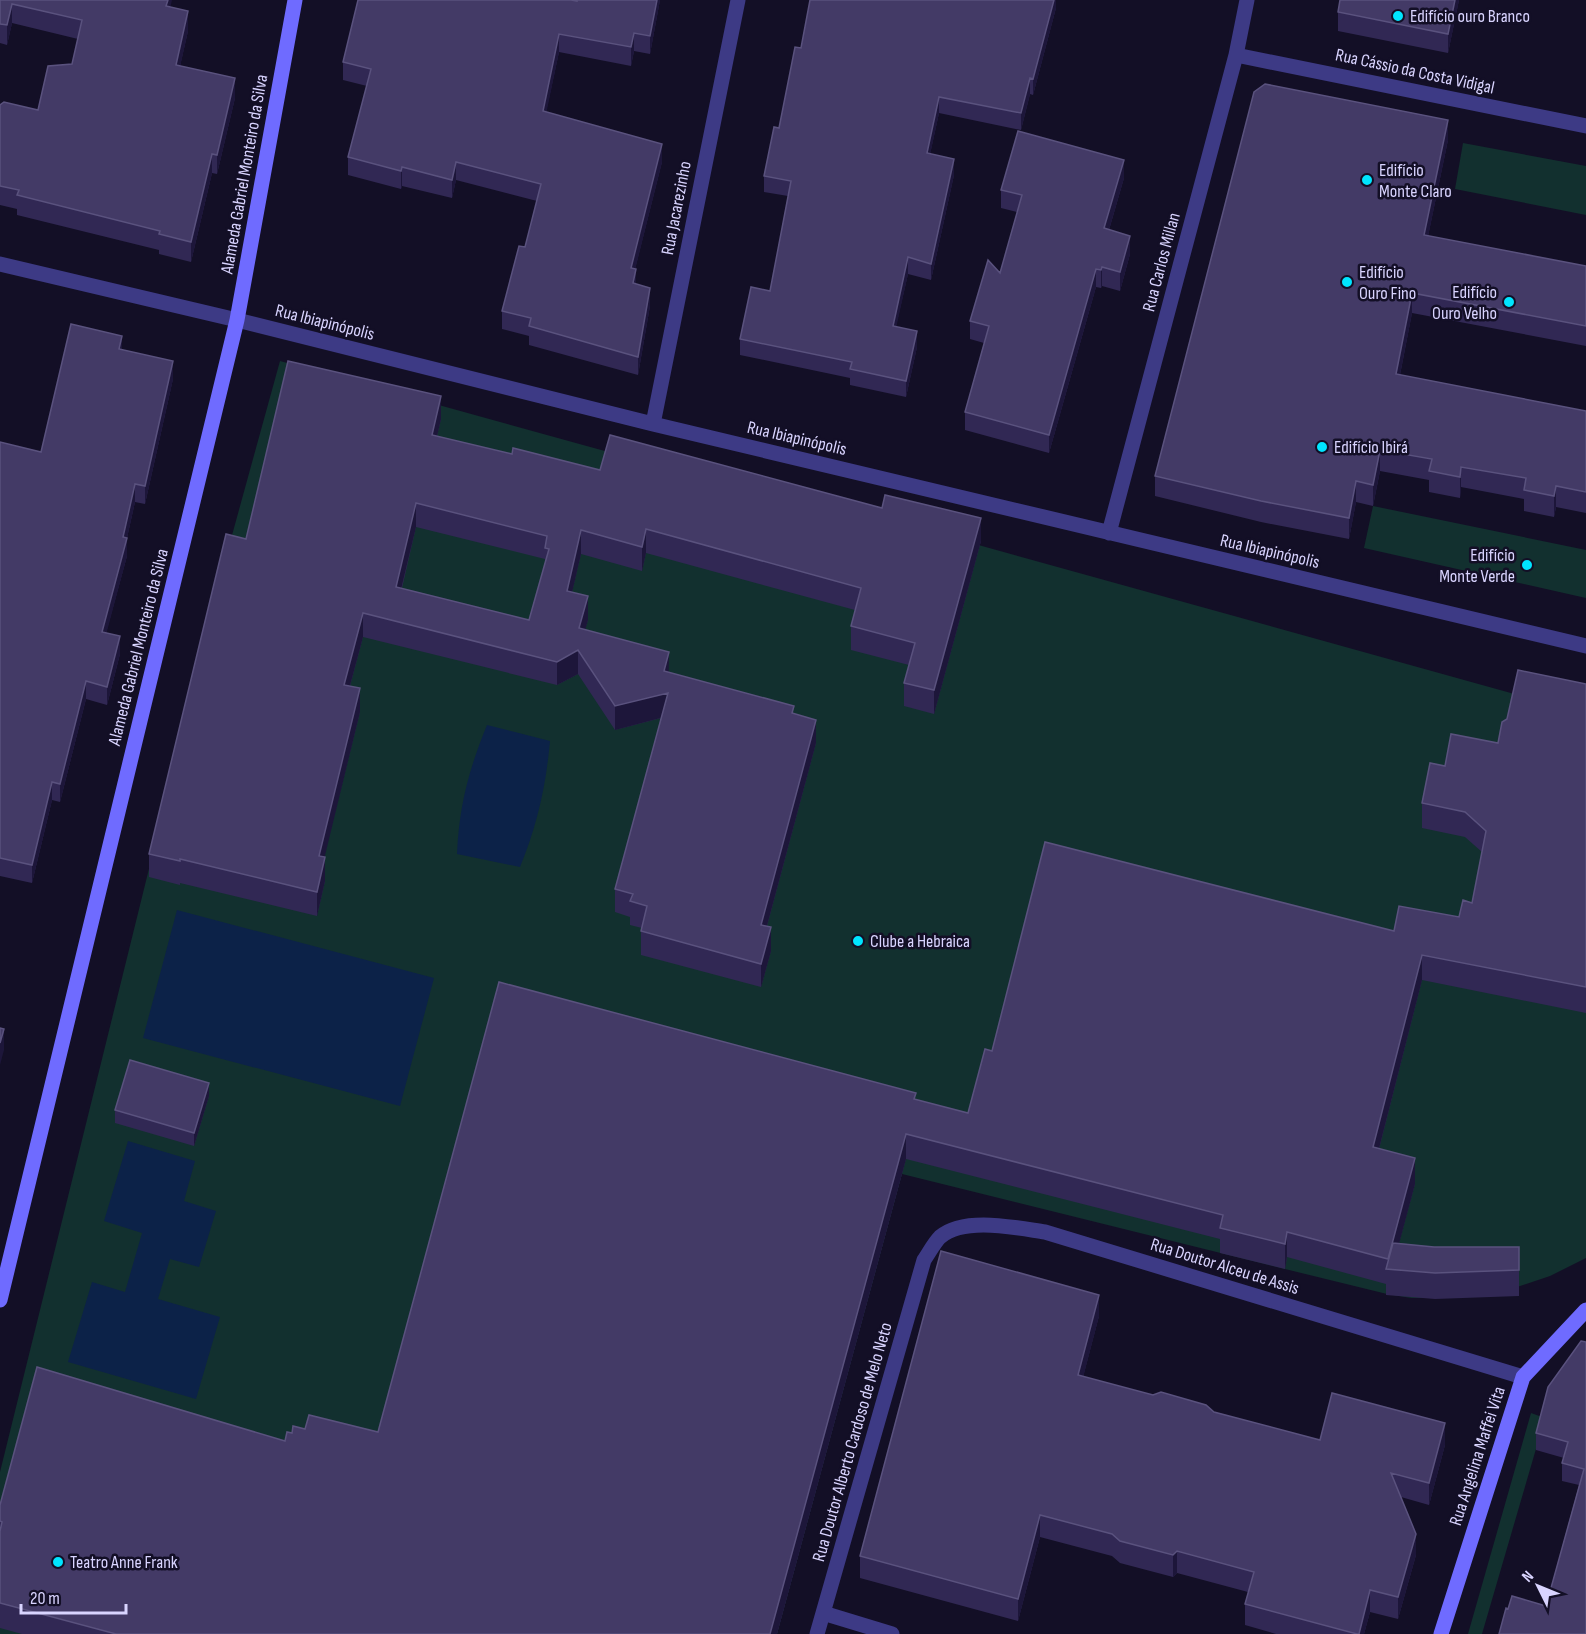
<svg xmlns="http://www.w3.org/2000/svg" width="1586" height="1634" viewBox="0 0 1586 1634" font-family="'Sofia Sans Condensed',sans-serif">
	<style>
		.green { fill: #12302f }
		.water { fill: #0c2248 }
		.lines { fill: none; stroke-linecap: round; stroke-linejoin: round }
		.street { stroke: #3d3a85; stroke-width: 15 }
		.secondary { stroke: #6f6bff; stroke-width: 15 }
		.wall { fill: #312854; fill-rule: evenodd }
		.shaded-wall { fill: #1d163a }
		.building { fill: #433a66; stroke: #5a527e; stroke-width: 1.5; fill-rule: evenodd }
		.poi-dot { fill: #00e5ff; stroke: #130f26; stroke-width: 2 }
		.labels { text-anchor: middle; stroke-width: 5; stroke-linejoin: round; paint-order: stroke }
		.poi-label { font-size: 18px; fill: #d9d4ff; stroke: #130f26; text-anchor: start }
		.street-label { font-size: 18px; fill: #d9d4ff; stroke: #130f26 }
	</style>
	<rect width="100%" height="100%" fill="#130f26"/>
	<path class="green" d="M 1463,143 L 1586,166 L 1586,215 L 1455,189 Z
		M 280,361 L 612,453 L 885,519 L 1518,695 L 1586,709 L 1586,1258 L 1550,1276 L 1505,1291 L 1459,1298 L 1411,1298 L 1387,1294 L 1285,1269 L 902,1174 L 777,1634 L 0,1634 L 0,1472 L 226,557 Z
		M 1373,506 L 1586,550 L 1586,598 L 1364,548 Z
		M 1531,1413 L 1545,1418 L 1482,1634 L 1468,1634 Z"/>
	<path class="water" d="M 487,725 L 550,741 C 546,786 537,826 520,867 L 457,854 C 459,806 469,769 487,725 Z
		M 177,910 L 434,978 L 400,1106 L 143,1038 Z
		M 128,1141 L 195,1161 L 184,1201 L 216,1211 L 199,1267 L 170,1259 L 158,1299 L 220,1317 L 196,1399 L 68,1362 L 92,1282 L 125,1292 L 142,1233 L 104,1221 Z"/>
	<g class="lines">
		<path class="street" d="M 1236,55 L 1586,126
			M 0,264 L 237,320 L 653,424 L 1586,646
			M 653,424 L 738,0
			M 1109,533 L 1236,55 L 1247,0
			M 823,1613 L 892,1634
			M 817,1634 L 924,1260 C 929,1253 934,1243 940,1237 C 964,1216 1017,1228 1045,1232 L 1523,1377"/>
		<path class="secondary" d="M 0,1300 L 237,320 L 295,0
			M 1441,1634 L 1523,1377 L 1586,1310"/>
	</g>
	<path class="wall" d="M 0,0 L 171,7 L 188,31 L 180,66 L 235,98 L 217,174 L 212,173 L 191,262 L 159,254 L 159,250 L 17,215 L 17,209 L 0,205 L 0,105 L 38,110 L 72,64 L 78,39 L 12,23 L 7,45 L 0,43 Z
		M 660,0 L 650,54 L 634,51 L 631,66 L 559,52 L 546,112 L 662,162 L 635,269 L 636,284 L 650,306 L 638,375 L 529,345 L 529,336 L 502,329 L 502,311 L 525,247 L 537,201 L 456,180 L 452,198 L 402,186 L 401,189 L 348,175 L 348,157 L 367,86 L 343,80 L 343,62 L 577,1 Z
		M 1056,0 L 1056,8 L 1033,95 L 1030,94 L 1021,130 L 939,113 L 930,154 L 954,175 L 931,280 L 908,274 L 896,326 L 917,347 L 906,397 L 850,385 L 850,378 L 740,355 L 740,339 L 770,291 L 788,196 L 764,192 L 764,176 L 779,128 L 801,48 Z
		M 1459,0 L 1448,53 L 1338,31 L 1338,12 Z
		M 1448,140 L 1428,236 L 1586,266 L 1586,346 L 1412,313 L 1400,375 L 1586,411 L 1586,513 L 1556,507 L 1554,517 L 1524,511 L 1524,499 L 1461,487 L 1460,498 L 1429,492 L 1429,480 L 1380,471 L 1373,506 L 1356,502 L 1349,539 L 1261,522 L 1155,496 L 1155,476 Z
		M 1124,178 L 1109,230 L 1130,254 L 1120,291 L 1102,286 L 1101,288 L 1096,287 L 1049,453 L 965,430 L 965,412 L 984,343 L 970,339 L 970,321 L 1000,273 L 1017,212 L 1001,208 L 1001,190 Z
		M 122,350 L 173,379 L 145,504 L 135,502 L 127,538 L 127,556 L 106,633 L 120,654 L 107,705 L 86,699 L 60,802 L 52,800 L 32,883 L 0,876 L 0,442 L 41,452 Z
		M 441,419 L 437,436 L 512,454 L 600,470 L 981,541 L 934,714 L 904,706 L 904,683 L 909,665 L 851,650 L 851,626 L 855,610 L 646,553 L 642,571 L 581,554 L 572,592 L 588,620 L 585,629 L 669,673 L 794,713 L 816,743 L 767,926 L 771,951 L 761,987 L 641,955 L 641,931 L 642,928 L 630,925 L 630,917 L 615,912 L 615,889 L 661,718 L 615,730 L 578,674 L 557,685 L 363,637 L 350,686 L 360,712 L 324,857 L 325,881 L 317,916 L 180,883 L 180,885 L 149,877 L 149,854 L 246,539 ZM 416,527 L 545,559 L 545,563 L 529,620 L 402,588 Z
		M 1586,684 L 1586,1013 L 1422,980 L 1379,1149 L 1415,1184 L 1399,1243 L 1434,1247 L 1519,1247 L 1519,1296 L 1435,1299 L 1386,1295 L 1386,1284 L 1287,1257 L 1285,1269 L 1220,1253 L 1220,1239 L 906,1159 L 777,1634 L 22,1634 L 0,1628 L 0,1505 L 285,1441 L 292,1433 L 305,1429 L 378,1432 L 916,1100 L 968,1113 L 992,1051 L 1394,931 L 1459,917 L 1472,903 L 1482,852 L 1465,837 L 1422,828 L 1422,803 L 1445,766 L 1498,743 Z
		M 209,1096 L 194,1146 L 115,1123 L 115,1110 Z
		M 1099,1316 L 1083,1377 L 1320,1440 L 1445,1445 L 1429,1505 L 1401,1497 L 1416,1555 L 1398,1619 L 1370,1612 L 1364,1634 L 1276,1634 L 1245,1625 L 1245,1604 L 1248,1592 L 1177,1573 L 1173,1577 L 1120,1563 L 1112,1556 L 1040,1537 L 1018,1621 L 860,1578 L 860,1556 Z
		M 1581,1341 L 1586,1634 L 1546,1606 L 1579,1485 L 1562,1481 L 1562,1463 L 1564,1458 L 1536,1450 L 1536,1433 Z"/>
	<path class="shaded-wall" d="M 168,0 L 172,0 L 166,26 L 166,6 Z
		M 657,0 L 660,0 L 650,54 L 650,36 Z
		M 1054,0 L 1056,0 L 1056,8 L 1033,95 L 1033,79 Z
		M 1455,0 L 1459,0 L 1448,53 L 1448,34 Z
		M 12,4 L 12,23 L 7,45 L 7,25 Z
		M 188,11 L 188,31 L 176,85 L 176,65 Z
		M 634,33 L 634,51 L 631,66 L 631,47 Z
		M 559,34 L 559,52 L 543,129 L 543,111 Z
		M 235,78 L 235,98 L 217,174 L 217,155 Z
		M 1030,78 L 1030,94 L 1021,130 L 1021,113 Z
		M 939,97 L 939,113 L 927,169 L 927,153 Z
		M 1448,120 L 1448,140 L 1424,256 L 1424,235 Z
		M 662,144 L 662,162 L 631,286 L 631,268 Z
		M 212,154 L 212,173 L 191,262 L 191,242 Z
		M 954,159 L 954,175 L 931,280 L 931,264 Z
		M 1124,160 L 1124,178 L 1104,247 L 1104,228 Z
		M 456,162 L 456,180 L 452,198 L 452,180 Z
		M 402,167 L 402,186 L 401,189 L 401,171 Z
		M 1130,236 L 1130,254 L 1120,291 L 1120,272 Z
		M 908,257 L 908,274 L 893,342 L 893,326 Z
		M 1102,267 L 1102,286 L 1101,288 L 1101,270 Z
		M 636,269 L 636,288 L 633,283 Z
		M 1096,269 L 1096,287 L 1049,453 L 1049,435 Z
		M 650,288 L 650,306 L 638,375 L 638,357 Z
		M 1412,293 L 1412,313 L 1396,395 L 1396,374 Z
		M 917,331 L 917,347 L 906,397 L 906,381 Z
		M 122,336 L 122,354 L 119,349 Z
		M 173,361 L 173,379 L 145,504 L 145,486 Z
		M 441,396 L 441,419 L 432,458 L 432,435 Z
		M 1380,450 L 1380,471 L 1373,506 L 1373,485 Z
		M 1461,467 L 1461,487 L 1460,498 L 1460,477 Z
		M 1356,481 L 1356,502 L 1349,539 L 1349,518 Z
		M 135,484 L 135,502 L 127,538 L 127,556 L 102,650 L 102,632 Z
		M 1556,486 L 1556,507 L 1554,517 L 1554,496 Z
		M 416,503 L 416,527 L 396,610 L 396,587 Z
		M 981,518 L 981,541 L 934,714 L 934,690 Z
		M 646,529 L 646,553 L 642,571 L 642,547 Z
		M 581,530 L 581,554 L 567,614 L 567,591 Z
		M 588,596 L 588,620 L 579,651 L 579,628 Z
		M 363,613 L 363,637 L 344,708 L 344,685 Z
		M 120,636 L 120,654 L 107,705 L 107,687 Z
		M 578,650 L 578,674 L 557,685 L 557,662 Z
		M 669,652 L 668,716 L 615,730 L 615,706 L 664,671 Z
		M 86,681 L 86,699 L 60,802 L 60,784 Z
		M 360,688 L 360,712 L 319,880 L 319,856 Z
		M 816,720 L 816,743 L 761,948 L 761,925 Z
		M 52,782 L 52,800 L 32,883 L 32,865 Z
		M 325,857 L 325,881 L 317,916 L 317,892 Z
		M 771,927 L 771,951 L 761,987 L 761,964 Z
		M 1422,955 L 1422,980 L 1373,1172 L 1373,1147 Z
		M 4,1029 L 4,1050 L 0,1065 L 0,1043 Z
		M 209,1083 L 209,1096 L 194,1146 L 194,1133 Z
		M 906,1134 L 906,1159 L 777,1634 L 770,1634 Z
		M 1415,1158 L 1415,1184 L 1392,1270 L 1388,1270 L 1388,1259 Z
		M 1287,1232 L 1287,1257 L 1285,1269 L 1285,1244 Z
		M 1099,1295 L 1099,1316 L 1078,1397 L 1078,1375 Z
		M 1445,1423 L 1445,1445 L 1429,1505 L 1429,1483 Z
		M 1040,1515 L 1040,1537 L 1018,1621 L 1018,1599 Z
		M 1416,1534 L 1416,1555 L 1398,1619 L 1398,1597 Z
		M 1177,1551 L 1177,1573 L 1173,1577 L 1173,1555 Z
		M 1370,1590 L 1370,1612 L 1364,1634 L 1359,1634 Z"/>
	<path class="building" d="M 0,0 L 168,0 L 166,6 L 188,11 L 176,65 L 235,78 L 217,155 L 212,154 L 191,242 L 159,234 L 160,231 L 17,195 L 19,190 L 0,186 L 0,105 L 4,102 L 38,110 L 48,66 L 72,64 L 82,20 L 12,4 L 7,25 L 0,24 Z
		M 358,0 L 571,0 L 577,1 L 577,0 L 657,0 L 650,36 L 634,33 L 631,47 L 559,34 L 543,111 L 662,144 L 631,268 L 636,269 L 633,283 L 650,288 L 638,357 L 529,326 L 531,318 L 502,311 L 519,246 L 525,247 L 541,184 L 456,162 L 452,180 L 402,167 L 401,171 L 348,157 L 371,69 L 343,62 Z
		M 810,0 L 1054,0 L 1033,79 L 1030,78 L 1021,113 L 939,97 L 927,153 L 954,159 L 931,264 L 908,257 L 893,326 L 917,331 L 906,381 L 850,369 L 852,362 L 740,339 L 751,287 L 770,291 L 791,181 L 764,176 L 774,127 L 779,128 L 795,47 L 801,48 Z
		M 1340,0 L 1455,0 L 1448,34 L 1338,12 Z
		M 1265,84 L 1448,120 L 1424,235 L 1586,266 L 1586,326 L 1412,293 L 1396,374 L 1586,411 L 1586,492 L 1556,486 L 1554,496 L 1524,490 L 1526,478 L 1461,467 L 1460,477 L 1429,471 L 1432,459 L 1380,450 L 1373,485 L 1356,481 L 1349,518 L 1261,501 L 1155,476 L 1254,92 Z
		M 1018,131 L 1124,160 L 1104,228 L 1130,236 L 1120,272 L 1102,267 L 1101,270 L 1096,269 L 1049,435 L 965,412 L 989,326 L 970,321 L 988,260 L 1000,273 L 1022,195 L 1001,190 Z
		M 71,324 L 122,336 L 119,349 L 173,361 L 145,486 L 135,484 L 123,537 L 127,538 L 102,632 L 120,636 L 107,687 L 86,681 L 60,784 L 52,782 L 32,865 L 0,858 L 0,442 L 41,452 Z
		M 288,361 L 441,396 L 432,435 L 512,454 L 513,448 L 600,470 L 610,435 L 882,508 L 885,495 L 981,518 L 934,690 L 904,683 L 915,643 L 851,626 L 861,588 L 646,529 L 642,547 L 581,530 L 567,591 L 588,596 L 579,628 L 669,652 L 664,671 L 794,706 L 792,713 L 816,720 L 761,925 L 771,927 L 761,964 L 641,931 L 647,906 L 630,901 L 633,894 L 615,889 L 668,693 L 615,706 L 578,650 L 557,662 L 363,613 L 344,685 L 360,688 L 319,856 L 325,857 L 317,892 L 180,859 L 180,861 L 149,854 L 226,534 L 246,539 ZM 416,503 L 547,536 L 545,548 L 549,549 L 529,620 L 396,587 Z
		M 1518,670 L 1586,684 L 1586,987 L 1422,955 L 1373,1147 L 1415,1158 L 1388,1259 L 1287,1232 L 1285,1244 L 1220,1228 L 1223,1215 L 906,1134 L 770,1634 L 116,1634 L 0,1603 L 0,1531 L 2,1522 L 0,1521 L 0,1505 L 37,1367 L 285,1441 L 287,1432 L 292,1433 L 293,1426 L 305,1429 L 309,1415 L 378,1432 L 499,982 L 916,1093 L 914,1099 L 968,1113 L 985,1049 L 992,1051 L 1045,842 L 1394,931 L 1399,906 L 1459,917 L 1463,900 L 1472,903 L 1486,831 L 1465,812 L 1422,803 L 1430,763 L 1445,766 L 1451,734 L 1498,743 L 1502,722 L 1507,719 Z
		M 0,1028 L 4,1029 L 0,1043 Z
		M 130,1060 L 209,1083 L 194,1133 L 115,1110 Z
		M 1393,1243 L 1434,1247 L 1519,1247 L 1519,1270 L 1435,1273 L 1386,1269 Z
		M 941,1251 L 1099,1295 L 1078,1375 L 1153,1395 L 1161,1392 L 1206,1405 L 1214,1412 L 1320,1440 L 1332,1393 L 1445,1423 L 1429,1483 L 1391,1473 L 1416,1534 L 1398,1597 L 1370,1590 L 1359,1634 L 1357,1634 L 1245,1604 L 1254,1572 L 1177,1551 L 1173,1555 L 1120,1541 L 1112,1534 L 1040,1515 L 1018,1599 L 860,1556 Z
		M 1581,1341 L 1586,1342 L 1586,1634 L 1499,1634 L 1506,1608 L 1508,1609 L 1512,1596 L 1546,1606 L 1584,1469 L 1562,1463 L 1568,1442 L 1536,1433 L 1548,1387 Z"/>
	<g class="poi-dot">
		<circle cx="1398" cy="16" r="6"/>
		<circle cx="1367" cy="180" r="6"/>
		<circle cx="1347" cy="282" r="6"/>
		<circle cx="1509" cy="302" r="6"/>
		<circle cx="1322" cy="447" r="6"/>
		<circle cx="1527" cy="565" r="6"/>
		<circle cx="858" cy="941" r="6"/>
		<circle cx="58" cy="1562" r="6"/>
	</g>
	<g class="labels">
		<g class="poi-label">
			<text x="1410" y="22">Edifício ouro Branco</text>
			<text x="1379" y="176">Edifício<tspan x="1379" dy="21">Monte Claro</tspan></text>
			<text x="1359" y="278">Edifício<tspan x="1359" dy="21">Ouro Fino</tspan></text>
			<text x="1497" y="298" text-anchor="end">Edifício<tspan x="1497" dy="21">Ouro Velho</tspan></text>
			<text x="1334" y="453">Edifício Ibirá</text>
			<text x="1515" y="561" text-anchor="end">Edifício<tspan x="1515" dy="21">Monte Verde</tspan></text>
			<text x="870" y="947">Clube a Hebraica</text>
			<text x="70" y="1568">Teatro Anne Frank</text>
		</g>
		<g class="street-label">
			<text transform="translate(1415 71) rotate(12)" y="6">Rua Cássio da Costa Vidigal</text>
			<text transform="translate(244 174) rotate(-80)" y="6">Alameda Gabriel Monteiro da Silva</text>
			<text transform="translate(676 208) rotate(-79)" y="6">Rua Jacarezinho</text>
			<text transform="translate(1161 262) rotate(-75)" y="6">Rua Carlos Millan</text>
			<text transform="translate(325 322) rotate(14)" y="6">Rua Ibiapinópolis</text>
			<text transform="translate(797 438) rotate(13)" y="6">Rua Ibiapinópolis</text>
			<text transform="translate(1270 551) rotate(13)" y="6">Rua Ibiapinópolis</text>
			<text transform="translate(138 647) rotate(-76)" y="6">Alameda Gabriel Monteiro da Silva</text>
			<text transform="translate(1225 1266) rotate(17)" y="6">Rua Doutor Alceu de Assis</text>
			<text transform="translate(852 1442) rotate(-74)" y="6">Rua Doutor Alberto Cardoso de Melo Neto</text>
			<text transform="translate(1477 1456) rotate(-72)" y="6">Rua Angelina Maffei Vita</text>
		</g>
	</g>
	<g transform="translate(1538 1586) rotate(313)" stroke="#130f26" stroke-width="4.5" paint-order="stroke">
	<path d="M0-4.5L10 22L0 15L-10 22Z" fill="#d9d4ff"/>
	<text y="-9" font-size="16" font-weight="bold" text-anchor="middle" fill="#d9d4ff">N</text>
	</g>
	<path d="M21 1604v9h105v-9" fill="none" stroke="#d9d4ff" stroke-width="3"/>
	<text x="30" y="1604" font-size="18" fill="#d9d4ff" stroke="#130f26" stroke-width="4.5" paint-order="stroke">20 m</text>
</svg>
